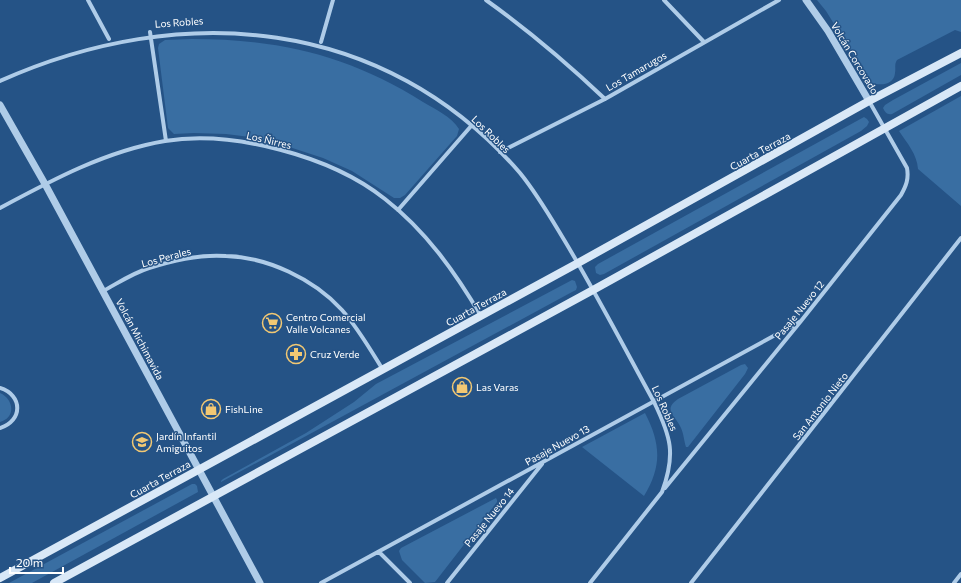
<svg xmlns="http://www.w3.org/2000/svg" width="961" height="583" viewBox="0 0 961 583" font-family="Commissioner,sans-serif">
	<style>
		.green { fill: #396ea2 }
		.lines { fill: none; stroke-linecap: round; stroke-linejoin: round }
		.minor { stroke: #afcce8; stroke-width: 4 }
		.tertiary { stroke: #afcce8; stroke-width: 7 }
		.secondary { stroke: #d9e8f7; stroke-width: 8 }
		.labels { text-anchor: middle; stroke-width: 3; stroke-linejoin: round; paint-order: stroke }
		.street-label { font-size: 10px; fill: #fff; stroke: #255386 }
		.poi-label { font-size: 10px; fill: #fff; stroke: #255386; text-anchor: start }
	</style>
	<rect width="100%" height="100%" fill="#255386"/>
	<path class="green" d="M 817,0 L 961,0 L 961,32 L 955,30 L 897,60 C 894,65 896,67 895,73 C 894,86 878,86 870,82 L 826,11 Z
		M 192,39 C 278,39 349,55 423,102 C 435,109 452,117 459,129 L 457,136 L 405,195 L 400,198 L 394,198 L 352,171 L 323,158 L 274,142 L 250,137 L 226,134 L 194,133 L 174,134 L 168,128 L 158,48 L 159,44 L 165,40 Z
		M 961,63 L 961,75 L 892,114 C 887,115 885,112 883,108 L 885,105 L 893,100 Z
		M 961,96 L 961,206 L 918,169 C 917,154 907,143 899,131 Z
		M 864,117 L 867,119 L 869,122 L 867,126 L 861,131 L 604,274 L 600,275 L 596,273 L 595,267 L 598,264 Z
		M 572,280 L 575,281 L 577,287 L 576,290 L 572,292 L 221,482 L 221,481 L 223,479 L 306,433 L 354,402 L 376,384 Z
		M 745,364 L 748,368 L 745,374 L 688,447 L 686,447 C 684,441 684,435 681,428 C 676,416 662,410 678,399 L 741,365 Z
		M 0,393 C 14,399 16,418 0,422 Z
		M 645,413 C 661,444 662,466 644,496 L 582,447 Z
		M 192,484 L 195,484 L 197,486 L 198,492 L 32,583 L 9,583 Z
		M 496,498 L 497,500 L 497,502 L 435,582 L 425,583 L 402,560 L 399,551 L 401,548 Z"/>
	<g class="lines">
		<path class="minor" d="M 88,0 L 109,39
			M 486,0 C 528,30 567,63 605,99
			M 664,0 L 704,42
			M 150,32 L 166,141
			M 321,42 L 333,0
			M 0,81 C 181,0 384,16 520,173 C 538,195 552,220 566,243 C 597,295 625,349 654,402 C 671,437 676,454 662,492 L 590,583
			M 500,152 L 605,99 L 779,0
			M 0,208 C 52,180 106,151 165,141 C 233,130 331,156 385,199 C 426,231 455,272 481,316
			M 398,210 L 472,125
			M 103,291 C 118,283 133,273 149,268 C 174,260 200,254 226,256 C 267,257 314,279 342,310 C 358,328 370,349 383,370
			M 0,388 C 23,395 23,421 0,428
			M 665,488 L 801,321 L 901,195 C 906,186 909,179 907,168 L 869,101
			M 379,552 L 410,583
			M 321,583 L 801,321
			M 447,583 L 542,464
			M 691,583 L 961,238
			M 954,583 L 961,574"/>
		<path class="tertiary" d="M 806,0 L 828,31 L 869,101
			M 0,105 L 45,184 L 260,583"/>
		<path class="secondary" d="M 0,578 L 578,263 L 869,101 L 961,53
			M 54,583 L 593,290 L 961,86"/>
	</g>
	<defs>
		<symbol id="supermarket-ring" viewBox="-11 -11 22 22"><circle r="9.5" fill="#255386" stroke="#f2c873" stroke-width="1.5"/><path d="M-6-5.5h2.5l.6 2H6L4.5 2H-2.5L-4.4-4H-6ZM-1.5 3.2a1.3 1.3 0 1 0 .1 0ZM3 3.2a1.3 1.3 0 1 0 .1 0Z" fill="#f2c873"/></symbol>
		<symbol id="pharmacy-ring" viewBox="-11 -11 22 22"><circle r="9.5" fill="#255386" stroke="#f2c873" stroke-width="1.5"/><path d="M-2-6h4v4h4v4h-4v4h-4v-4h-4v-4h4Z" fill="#f2c873"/></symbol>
		<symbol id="shop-ring" viewBox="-11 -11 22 22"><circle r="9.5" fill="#255386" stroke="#f2c873" stroke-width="1.5"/><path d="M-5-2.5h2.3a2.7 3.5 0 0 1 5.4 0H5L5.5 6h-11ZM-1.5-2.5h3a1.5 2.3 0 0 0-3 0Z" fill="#f2c873"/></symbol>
		<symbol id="school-ring" viewBox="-11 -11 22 22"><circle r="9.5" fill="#255386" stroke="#f2c873" stroke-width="1.5"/><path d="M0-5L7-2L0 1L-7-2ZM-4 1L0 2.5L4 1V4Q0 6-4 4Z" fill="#f2c873"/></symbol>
	</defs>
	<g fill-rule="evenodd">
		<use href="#supermarket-ring" x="261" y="312" width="22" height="22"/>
		<use href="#pharmacy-ring" x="285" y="343" width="22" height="22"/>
		<use href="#shop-ring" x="451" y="376" width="22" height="22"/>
		<use href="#shop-ring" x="200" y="398" width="22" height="22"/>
		<use href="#school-ring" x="131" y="431" width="22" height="22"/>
	</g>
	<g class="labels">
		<g class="street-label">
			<text transform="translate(179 22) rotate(-4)" y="4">Los Robles</text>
			<text transform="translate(855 58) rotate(59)" y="4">Volcán Corcovado</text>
			<text transform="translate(636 71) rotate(-30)" y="4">Los Tamarugos</text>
			<text transform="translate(491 134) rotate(44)" y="4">Los Robles</text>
			<text transform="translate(269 140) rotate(13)" y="4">Los Ñirres</text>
			<text transform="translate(760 151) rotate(-29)" y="4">Cuarta Terraza</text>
			<text transform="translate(166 257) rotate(-15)" y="4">Los Perales</text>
			<text transform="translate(476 307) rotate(-29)" y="4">Cuarta Terraza</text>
			<text transform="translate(799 310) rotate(-51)" y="4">Pasaje Nuevo 12</text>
			<text transform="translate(140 339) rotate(62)" y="4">Volcán Michimavida</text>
			<text transform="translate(820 406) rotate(-52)" y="4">San Antonio Nieto</text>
			<text transform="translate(665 408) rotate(66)" y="4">Los Robles</text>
			<text transform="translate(557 445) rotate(-29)" y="4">Pasaje Nuevo 13</text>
			<text transform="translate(160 479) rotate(-29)" y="4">Cuarta Terraza</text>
			<text transform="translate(489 517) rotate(-51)" y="4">Pasaje Nuevo 14</text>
		</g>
		<g class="poi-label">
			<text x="286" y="321">Centro Comercial<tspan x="286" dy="12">Valle Volcanes</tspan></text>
			<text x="310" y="358">Cruz Verde</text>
			<text x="476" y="391">Las Varas</text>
			<text x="225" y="413">FishLine</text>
			<text x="156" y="440">Jardín Infantil<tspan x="156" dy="12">Amiguitos</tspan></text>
		</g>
	</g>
	<path d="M10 567v6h53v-6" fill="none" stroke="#ffffff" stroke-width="2"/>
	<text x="16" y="567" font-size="12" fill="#ffffff" stroke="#255386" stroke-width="3" paint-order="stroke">20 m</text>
</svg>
